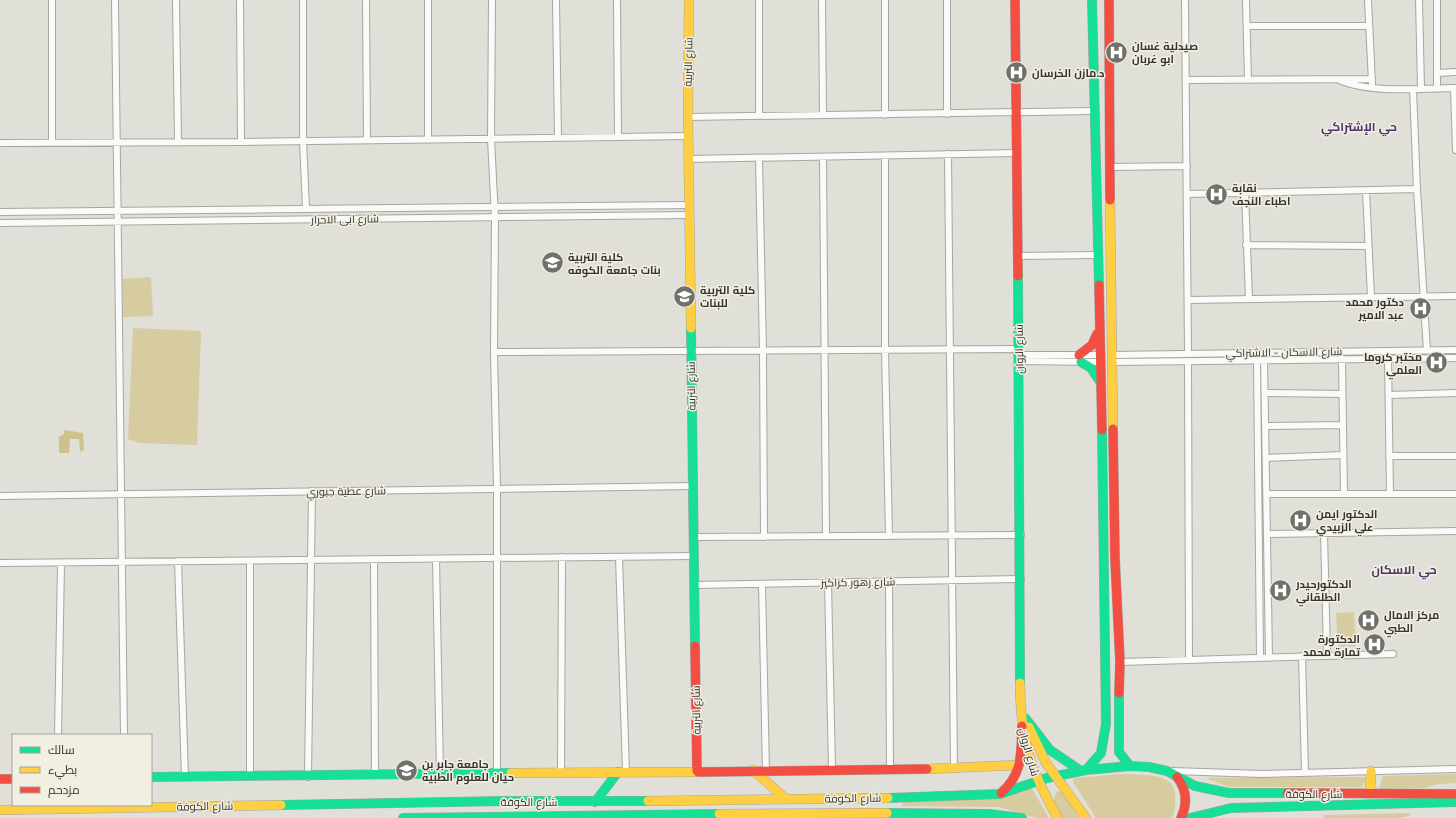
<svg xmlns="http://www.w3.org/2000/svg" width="1456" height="818" viewBox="0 0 1456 818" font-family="Mulish,Cairo,sans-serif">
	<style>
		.green { fill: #d7cba0 }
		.forest { fill: #cec18e }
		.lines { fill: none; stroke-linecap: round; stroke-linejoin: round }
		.street-casing { stroke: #a7a6a1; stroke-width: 8 }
		.fast-casing { stroke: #a7a6a1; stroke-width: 10 }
		.slow-casing { stroke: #a7a6a1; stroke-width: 10 }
		.jam-casing { stroke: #a7a6a1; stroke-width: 10 }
		.street { stroke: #fafaf9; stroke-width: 6 }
		.fast { stroke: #16e098; stroke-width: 9 }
		.slow { stroke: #ffcf43; stroke-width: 9 }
		.jam { stroke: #f24e42; stroke-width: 9 }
		.labels { text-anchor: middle; stroke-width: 3; stroke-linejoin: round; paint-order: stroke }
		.poi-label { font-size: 11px; font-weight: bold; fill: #363430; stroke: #f1eee2; text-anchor: start }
		.street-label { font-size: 11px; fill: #363430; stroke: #f1eee2 }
		.neighbourhood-label { font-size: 12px; font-weight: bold; fill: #4d326c; stroke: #f1eee2 }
	</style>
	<rect width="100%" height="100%" fill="#e0dfd8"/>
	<path class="green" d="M 151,277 L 153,316 L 123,317 L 122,279 Z
		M 133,328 L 201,331 L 197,445 L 139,443 L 128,439 Z
		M 1354,612 L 1356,646 L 1338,647 L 1336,613 Z
		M 1122,774 C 1156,776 1184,771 1173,816 L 1170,818 L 1096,818 L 1073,782 L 1074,778 Z
		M 1456,774 L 1456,783 L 1439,784 L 1422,788 L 1379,789 L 1383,776 Z
		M 1367,777 L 1362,787 L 1229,787 L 1205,778 Z
		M 1031,787 L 1049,818 L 1036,818 L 999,807 L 902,806 L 902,800 Z
		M 1059,791 L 1063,793 L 1079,818 L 1061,818 L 1054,801 L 1056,792 Z
		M 1410,813 L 1409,816 L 1399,818 L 1323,818 L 1324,815 Z"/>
	<path class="forest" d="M 64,430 L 83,433 L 84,450 L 80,452 L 79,439 L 70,439 L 69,453 L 59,453 L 59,437 L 64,434 Z"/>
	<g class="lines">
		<defs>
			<path id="street" d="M 52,0 L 52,142
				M 115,0 L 124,735
				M 176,0 L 178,141
				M 240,0 L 241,142
				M 303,0 L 303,141 L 306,208
				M 366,0 L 367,140
				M 492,0 L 491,139 L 495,218 L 494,352 L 497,489 L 497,774
				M 556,0 L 558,138
				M 617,0 L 618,137
				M 759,0 L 759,116
				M 822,0 L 823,115
				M 947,0 L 947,114
				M 1185,0 L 1188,353
				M 1246,0 L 1248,80
				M 1368,0 L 1372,83
				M 1419,0 L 1421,88
				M 1437,0 L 1437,88
				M 1247,26 L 1369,26
				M 1437,73 L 1456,72
				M 1186,80 L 1371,79
				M 1341,81 C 1377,94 1418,88 1456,88
				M 1454,88 L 1456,150
				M 1413,89 L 1417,189 L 1427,351
				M 885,115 L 885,0
				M 688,117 L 1093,111
				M 428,139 L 428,0
				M 0,143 L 241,142 L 688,136
				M 948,154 L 954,769
				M 885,156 L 885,350 L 889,536
				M 823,157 L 826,536
				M 759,158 L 763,350 L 764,537
				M 688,159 L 1017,153
				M 1109,167 L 1187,166
				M 1366,191 L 1371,297
				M 1245,193 L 1249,299
				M 1187,194 L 1417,189
				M 0,212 L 689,205
				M 0,223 L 690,215
				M 1246,245 L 1368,246
				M 1018,256 L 1097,255
				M 1188,300 L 1456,296
				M 494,352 L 1019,349
				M 1019,355 L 1099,355
				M 1112,355 L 1456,350
				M 1388,358 L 1390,494
				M 1342,359 L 1344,494
				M 1257,360 L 1260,657
				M 1264,360 L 1269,656
				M 1019,361 L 1099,362
				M 1188,361 L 1189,659
				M 1112,362 L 1456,358
				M 1265,393 L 1342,394
				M 1389,395 L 1456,393
				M 1265,426 L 1343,425
				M 1389,456 L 1456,456
				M 1266,458 L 1343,455
				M 1267,494 L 1456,494
				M 0,496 L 693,486
				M 1324,533 L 1327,655
				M 1267,534 L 1456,531
				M 694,537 L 1021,535
				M 619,557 L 626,772
				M 374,559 L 375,775
				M 436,559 L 440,774
				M 178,561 L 185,777
				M 250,561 L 250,776
				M 0,563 L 694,556
				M 889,581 L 890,769
				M 828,582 L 832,770
				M 762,584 L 766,771
				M 694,585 L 1021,579
				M 1302,656 L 1305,773
				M 1120,662 L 1393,654
				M 58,735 L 61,563
				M 1173,771 L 1262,774 L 1456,769
				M 561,773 L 562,557
				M 308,777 L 312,491"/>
			<path id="fast" d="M 1092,0 L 1099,285
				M 1018,276 L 1020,683
				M 691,328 L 695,646
				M 1081,362 L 1091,368 L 1099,380
				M 1119,693 L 1119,752 L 1130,766
				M 1026,719 L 1050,750 L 1081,771
				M 1086,770 L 1101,753 L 1106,724 L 1102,430
				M 151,777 L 511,773
				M 888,798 L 1000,794 L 1047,778 L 1086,770 L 1130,766 L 1149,767 L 1167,771 L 1195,786 L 1229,793 L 1287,793
				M 595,802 L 618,772
				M 281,805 L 506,801 L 648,801
				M 887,813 L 989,814 L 1022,818
				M 403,818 L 719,814
				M 1190,818 L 1231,808 L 1456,802"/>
			<path id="slow" d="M 689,0 L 688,117 L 691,328
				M 1110,200 L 1113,429
				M 1020,683 C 1020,736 1031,773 1058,818
				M 1029,727 L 1046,763 L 1086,818
				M 927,769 L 1019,765
				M 753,770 L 786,799
				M 511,773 L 698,772
				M 1370,794 L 1371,771
				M 648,801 L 888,798
				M 0,810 L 281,805
				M 719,814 L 887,813"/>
			<path id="jam" d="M 1015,0 L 1018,276
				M 1109,0 L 1110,200
				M 1099,285 L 1102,430
				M 1079,355 L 1092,345 L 1097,334
				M 1113,429 L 1115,559 L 1120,662 L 1119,693
				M 695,646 L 697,771
				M 698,772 L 927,769
				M 1177,777 C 1187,790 1188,803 1181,818
				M 0,779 L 13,779
				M 1001,793 C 1023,774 1021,753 1022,726
				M 1287,793 L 1456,794"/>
		</defs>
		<use href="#street" class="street-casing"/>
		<use href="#fast" class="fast-casing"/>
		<use href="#slow" class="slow-casing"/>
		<use href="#jam" class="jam-casing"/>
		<use href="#street" class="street"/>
		<use href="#fast" class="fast"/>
		<use href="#slow" class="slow"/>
		<use href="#jam" class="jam"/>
	</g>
	<defs>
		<symbol id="hospital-disc" viewBox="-11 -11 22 22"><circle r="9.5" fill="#72706b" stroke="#f1eee2"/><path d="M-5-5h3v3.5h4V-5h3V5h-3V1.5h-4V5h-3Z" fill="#fff"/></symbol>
		<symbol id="university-disc" viewBox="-11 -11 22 22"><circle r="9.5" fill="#72706b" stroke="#f1eee2"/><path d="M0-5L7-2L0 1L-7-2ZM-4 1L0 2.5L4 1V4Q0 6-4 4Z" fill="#fff"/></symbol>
	</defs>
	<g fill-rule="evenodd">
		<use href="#hospital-disc" x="1104" y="40" width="25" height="25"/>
		<use href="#hospital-disc" x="1004" y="60" width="25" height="25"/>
		<use href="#hospital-disc" x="1204" y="182" width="25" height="25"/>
		<use href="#university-disc" x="540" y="250" width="25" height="25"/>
		<use href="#university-disc" x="672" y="284" width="25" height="25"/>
		<use href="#hospital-disc" x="1408" y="296" width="25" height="25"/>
		<use href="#hospital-disc" x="1424" y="350" width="25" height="25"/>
		<use href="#hospital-disc" x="1288" y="508" width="25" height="25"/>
		<use href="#hospital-disc" x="1268" y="578" width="25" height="25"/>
		<use href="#hospital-disc" x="1356" y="608" width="25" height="25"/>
		<use href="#hospital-disc" x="1362" y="632" width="25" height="25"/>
		<use href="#university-disc" x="394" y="758" width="25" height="25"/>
	</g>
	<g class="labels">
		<g class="poi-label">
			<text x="1132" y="50">صيدلية غسان<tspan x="1132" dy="13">ابو غربان</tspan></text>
			<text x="1032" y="77">د.مازن الخرسان</text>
			<text x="1232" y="192">نقابة<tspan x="1232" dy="13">اطباء النجف</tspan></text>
			<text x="568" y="261">كلية التربية<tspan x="568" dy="13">بنات جامعة الكوفه</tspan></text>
			<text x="700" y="294">كلية التربية<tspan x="700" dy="13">للبنات</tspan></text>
			<text x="1404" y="306" text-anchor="end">دكتور محمد<tspan x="1404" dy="13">عبد الامير</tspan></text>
			<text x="1422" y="361" text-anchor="end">مختبر كروما<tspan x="1422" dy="13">العلمي</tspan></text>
			<text x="1316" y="518">الدكتور ايمن<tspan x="1316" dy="13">علي الزبيدي</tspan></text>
			<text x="1296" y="588">الدكتورحيدر<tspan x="1296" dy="13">الطلقاني</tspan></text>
			<text x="1384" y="619">مركز الامال<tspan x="1384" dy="13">الطبي</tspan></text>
			<text x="1360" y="643" text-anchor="end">الدكتورة<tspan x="1360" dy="13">تمارة محمد</tspan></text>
			<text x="422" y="768">جامعة جابر بن<tspan x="422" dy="13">حيان للعلوم الطبية</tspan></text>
		</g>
		<g class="street-label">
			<text transform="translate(688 62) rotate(-89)" y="4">شارع التربية</text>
			<text transform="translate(345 219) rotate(-1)" y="4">شارع ابی الاحرار</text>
			<text transform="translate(1019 349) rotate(-91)" y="4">شارع الروان</text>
			<text transform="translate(1284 352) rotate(-1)" y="4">شارع الاسكان - الاشتراكي</text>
			<text transform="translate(691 386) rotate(-91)" y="4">شارع التربية</text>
			<text transform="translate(346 491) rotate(-1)" y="4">شارع عطية جبوري</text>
			<text transform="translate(858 582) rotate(-1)" y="4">شارع زهور كزاكيز</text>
			<text transform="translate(696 710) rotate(-91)" y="4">شارع التربية</text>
			<text transform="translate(1029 752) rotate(74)" y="4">شارع الروان</text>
			<text x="1314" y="798">شارع الكوفة</text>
			<text transform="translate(853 798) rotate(-1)" y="4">شارع الكوفة</text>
			<text x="529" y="806">شارع الكوفة</text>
			<text transform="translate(205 806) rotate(-1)" y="4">شارع الكوفة</text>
		</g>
		<g class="neighbourhood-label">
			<text x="1359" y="131">حي الإشتراكي</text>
			<text x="1404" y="574">حي الاسكان</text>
		</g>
	</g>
	<rect x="12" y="734" width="140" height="72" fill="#f1eee2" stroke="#a6a49b"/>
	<rect x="20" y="747" width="20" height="6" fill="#16e098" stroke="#a6a49b"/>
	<text x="48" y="754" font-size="12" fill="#363430">سالك</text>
	<rect x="20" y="767" width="20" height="6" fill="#ffcf43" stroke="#a6a49b"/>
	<text x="48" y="774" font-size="12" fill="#363430">بطيء</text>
	<rect x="20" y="787" width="20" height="6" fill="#f24e42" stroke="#a6a49b"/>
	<text x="48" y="794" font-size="12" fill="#363430">مزدحم</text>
</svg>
